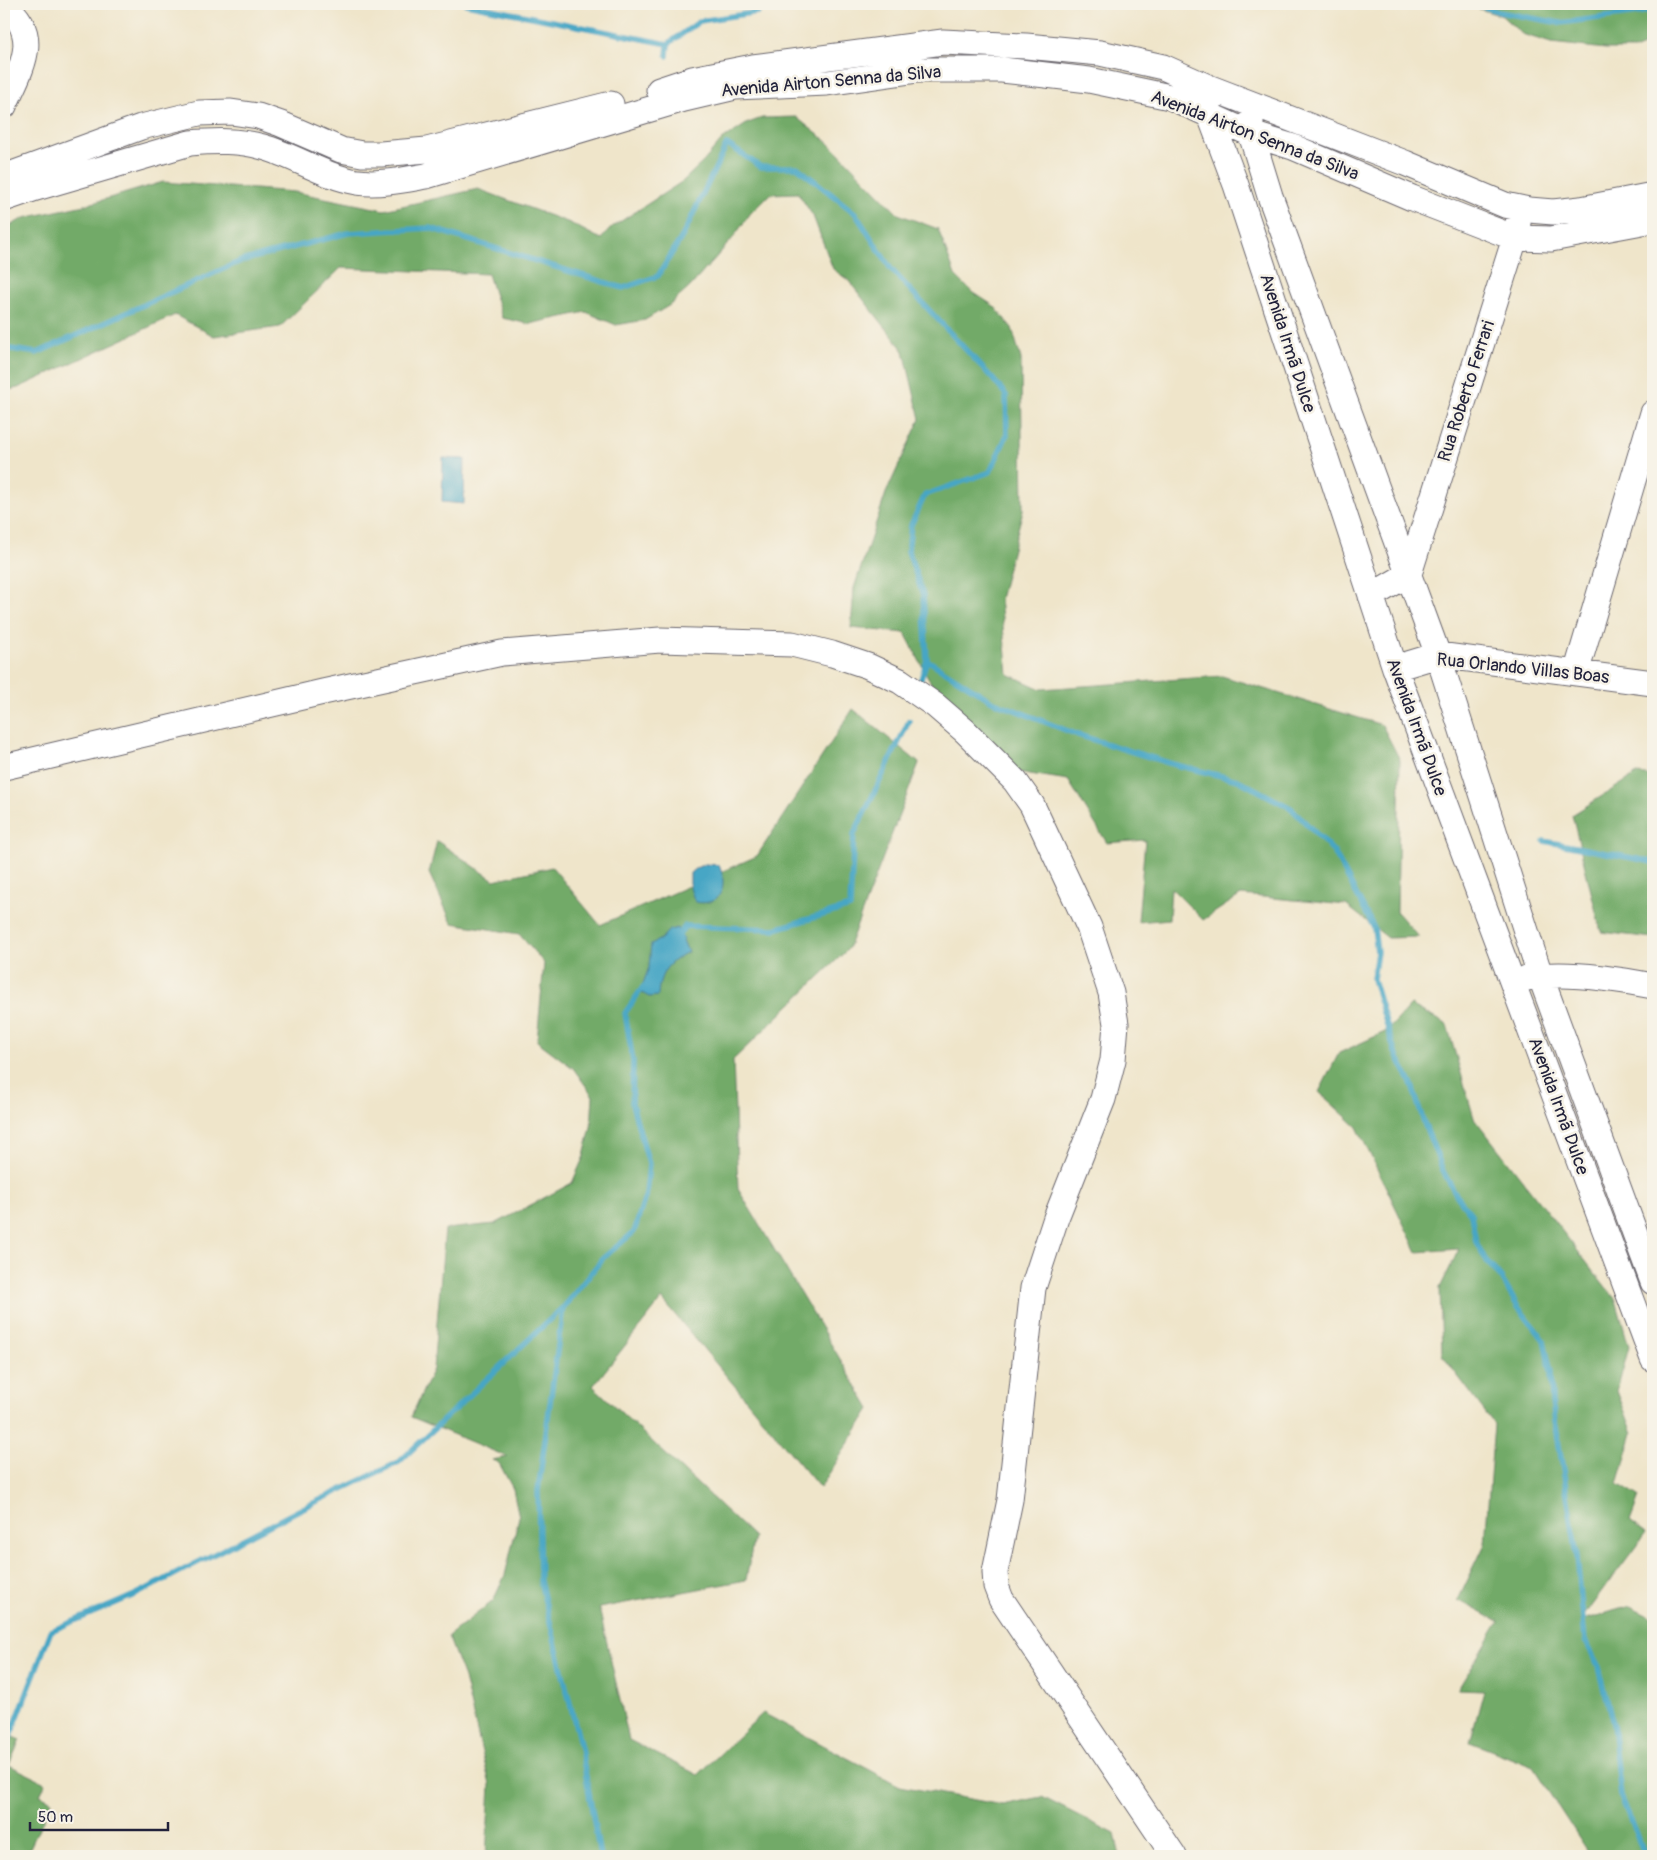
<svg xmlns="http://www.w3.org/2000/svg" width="1657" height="1860" viewBox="0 0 1657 1860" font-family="Pangolin,sans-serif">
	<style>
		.forest { fill: #72aa68; stroke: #4a6652 }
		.water { fill: #46a6c5; stroke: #346480 }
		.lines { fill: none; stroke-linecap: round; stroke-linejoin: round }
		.stream { stroke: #46a6c5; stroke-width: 5.5 }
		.minor-casing { stroke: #6a666d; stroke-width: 27 }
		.minor { stroke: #fff; stroke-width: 25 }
		.labels { text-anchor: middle; stroke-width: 5; stroke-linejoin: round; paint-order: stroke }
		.street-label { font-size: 18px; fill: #22223b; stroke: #f7f3e8 }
	</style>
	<rect width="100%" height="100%" fill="#f7f3e8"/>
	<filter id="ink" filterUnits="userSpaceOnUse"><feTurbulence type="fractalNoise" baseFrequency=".02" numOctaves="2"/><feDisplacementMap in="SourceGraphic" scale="10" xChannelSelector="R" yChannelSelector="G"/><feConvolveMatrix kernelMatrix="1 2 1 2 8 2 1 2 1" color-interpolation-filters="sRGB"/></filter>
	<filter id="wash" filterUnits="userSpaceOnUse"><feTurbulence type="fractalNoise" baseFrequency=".0096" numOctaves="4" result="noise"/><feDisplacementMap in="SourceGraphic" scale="20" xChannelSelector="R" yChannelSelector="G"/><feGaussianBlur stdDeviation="1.12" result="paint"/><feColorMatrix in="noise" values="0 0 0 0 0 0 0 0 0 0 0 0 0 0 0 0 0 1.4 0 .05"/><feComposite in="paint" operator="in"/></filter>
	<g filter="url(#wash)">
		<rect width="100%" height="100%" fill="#efe5ca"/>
		<path class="forest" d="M 1454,4 L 1653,4 L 1653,42 L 1636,49 L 1606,49 L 1551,43 L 1522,34 L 1502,16 L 1473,7 Z
			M 796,117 L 830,144 L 898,214 L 938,229 L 955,275 L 971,291 L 994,306 L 1012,328 L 1021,359 L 1023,510 L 1000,599 L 1008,674 L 1041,689 L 1222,676 L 1382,725 L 1400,760 L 1397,912 L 1419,937 L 1388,938 L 1346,905 L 1241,895 L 1203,920 L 1171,888 L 1169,919 L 1138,922 L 1145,840 L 1107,843 L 1068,780 L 1017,772 L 932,685 L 905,633 L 851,628 L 854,588 L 886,493 L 920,419 L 904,351 L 848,280 L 833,269 L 813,216 L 798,193 L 770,194 L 750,214 L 733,238 L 690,287 L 670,305 L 645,320 L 616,325 L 586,312 L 529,324 L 502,318 L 488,274 L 341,268 L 280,327 L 214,336 L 175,315 L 18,388 L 4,391 L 4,229 L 24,218 L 89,204 L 163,182 L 295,192 L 384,210 L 478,189 L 570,223 L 601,239 L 612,227 L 683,181 L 704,161 L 722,140 L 748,123 L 762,118 Z
			M 853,709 L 919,763 L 848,949 L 733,1060 L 738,1189 L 870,1409 L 820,1488 L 662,1299 L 593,1386 L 754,1537 L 746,1580 L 599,1608 L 629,1740 L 698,1775 L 763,1713 L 900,1786 L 1002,1805 L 1042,1797 L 1115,1834 L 1120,1856 L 486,1856 L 490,1785 L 464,1678 L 448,1636 L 493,1601 L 505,1575 L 519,1517 L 513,1489 L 499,1463 L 492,1460 L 508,1457 L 411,1417 L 433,1369 L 445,1229 L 495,1224 L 572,1183 L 584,1156 L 591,1127 L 593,1096 L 573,1068 L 537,1041 L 544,963 L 519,934 L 452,923 L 429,873 L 437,841 L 494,880 L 552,867 L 600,925 L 757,856 Z
			M 1637,774 L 1653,776 L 1653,938 L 1601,932 L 1572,815 Z
			M 1411,1005 L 1447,1025 L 1474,1118 L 1616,1300 L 1629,1347 L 1617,1391 L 1633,1433 L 1618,1484 L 1639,1497 L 1630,1521 L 1646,1533 L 1580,1621 L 1630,1606 L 1653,1617 L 1653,1856 L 1591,1856 L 1533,1767 L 1470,1742 L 1484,1690 L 1458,1689 L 1499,1622 L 1458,1600 L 1485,1544 L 1494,1424 L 1442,1355 L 1440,1288 L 1459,1249 L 1417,1252 L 1357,1127 L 1319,1092 L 1339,1053 L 1387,1031 Z
			M 4,1718 L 13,1722 L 8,1735 L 20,1740 L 9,1765 L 46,1783 L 40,1795 L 52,1801 L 29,1850 L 41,1856 L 4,1856 Z"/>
		<path class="water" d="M 443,458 L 465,459 L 464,504 L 442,502 Z
			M 705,864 L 719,865 C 729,887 720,907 695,902 L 690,888 L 690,873 L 696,868 Z
			M 678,928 L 688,952 C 668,962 659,973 658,996 L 649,997 L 640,992 L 649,967 L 651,944 L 661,939 L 669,930 Z"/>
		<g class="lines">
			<path class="stream" d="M 466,4 L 668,44
				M 1474,4 L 1499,12 L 1560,23 L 1638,13 L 1653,9
				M 667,56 L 668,44 L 700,21 L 758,12 L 762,4
				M 4,348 L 37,353 L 241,261 L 348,233 L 430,228 L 623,288 L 658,276 L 683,235 L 727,144 L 761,167 L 797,167 L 855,213 L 891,269 L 992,378 L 1006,395 L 1007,435 L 990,472 L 925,495 L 911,525 L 908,551 L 923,595 L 927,660 L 921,679
				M 927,660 L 992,701 L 1078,735 L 1172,764 L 1238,780 L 1291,808 L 1334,852 L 1374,928 L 1377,952 L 1373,979 L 1395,1052 L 1412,1085 L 1424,1123 L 1444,1173 L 1457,1196 L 1471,1214 L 1476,1242 L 1485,1259 L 1501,1278 L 1518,1307 L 1544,1340 L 1551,1372 L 1552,1402 L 1577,1556 L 1585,1640 L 1599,1667 L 1613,1724 L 1621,1797 L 1645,1856
				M 1544,841 L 1653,862
				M 677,938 L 685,926 L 775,929 L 850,907 L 854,834 L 909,721
				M 4,1784 L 8,1742 L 51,1631 L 137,1594 L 299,1510 L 399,1462 L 562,1308
				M 600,1856 L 581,1748 L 540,1581 L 538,1491 L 563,1308 L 603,1258 L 634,1232 L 646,1194 L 649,1164 L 632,1104 L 633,1061 L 625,1013 L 643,987"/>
		</g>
	</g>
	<g filter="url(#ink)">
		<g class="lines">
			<defs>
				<path id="minor" d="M 4,5 C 44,35 20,70 4,106
					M 659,90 L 692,79 L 753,67 L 943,42 L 1026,46 L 1100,53 L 1163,67 L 1208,87 L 1405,163 L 1505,205 L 1529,210 L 1553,212 L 1581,209 L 1653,195
					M 1209,104 L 1209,113 L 1236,185 L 1395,668 L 1653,1359
					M 1251,121 L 1251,134 L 1270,196 L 1438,655 L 1540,975 L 1653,1282
					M 4,177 L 141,127 L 199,113 L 231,112 L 258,116 L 281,124 L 341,150 L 362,154 L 381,154 L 427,150 L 611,104
					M 4,199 L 36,188 L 190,143 C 215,141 239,140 263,147 C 295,156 323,176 357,182 C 380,185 403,180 426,176 L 684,99 L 735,87 L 827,83 L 918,70 L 1002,70 L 1089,80 L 1170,97 L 1251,134 L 1293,147 L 1412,198 L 1515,238 L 1551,239 L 1653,220
					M 1371,596 L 1409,574 L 1515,238 L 1518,223
					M 1395,668 L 1438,655 L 1653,683
					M 1576,673 L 1653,413
					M 4,767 L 323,692 L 502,653 L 660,640 L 792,644 L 832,654 L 868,666 L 900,681 L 936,706 L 965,731 L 1015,781 L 1032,805 L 1089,927 L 1111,993 L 1116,1024 L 1113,1060 L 1103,1099 L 1056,1218 L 1033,1288 L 1010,1500 L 995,1572 L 996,1586 L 1001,1599 L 1174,1856
					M 1527,978 C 1562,970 1617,979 1653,986"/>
			</defs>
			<use href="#minor" class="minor-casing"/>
			<use href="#minor" class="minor"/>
		</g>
	</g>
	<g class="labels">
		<g class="street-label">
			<text transform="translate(831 81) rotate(-5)" y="6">Avenida Airton Senna da Silva</text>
			<text transform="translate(1255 135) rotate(21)" y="6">Avenida Airton Senna da Silva</text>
			<text transform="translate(1288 343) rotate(72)" y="6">Avenida Irmã Dulce</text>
			<text transform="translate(1466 391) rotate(-72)" y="6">Rua Roberto Ferrari</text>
			<text transform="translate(1523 668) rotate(6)" y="6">Rua Orlando Villas Boas</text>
			<text transform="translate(1417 727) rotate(70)" y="6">Avenida Irmã Dulce</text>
			<text transform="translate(1559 1106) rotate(70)" y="6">Avenida Irmã Dulce</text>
		</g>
	</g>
	<rect width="1657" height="1860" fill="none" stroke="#f7f3e8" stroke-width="20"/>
	<path d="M30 1822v8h138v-8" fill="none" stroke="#22223b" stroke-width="2.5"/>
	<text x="38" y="1822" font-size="15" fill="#22223b" stroke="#f7f3e8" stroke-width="4" paint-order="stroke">50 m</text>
</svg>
